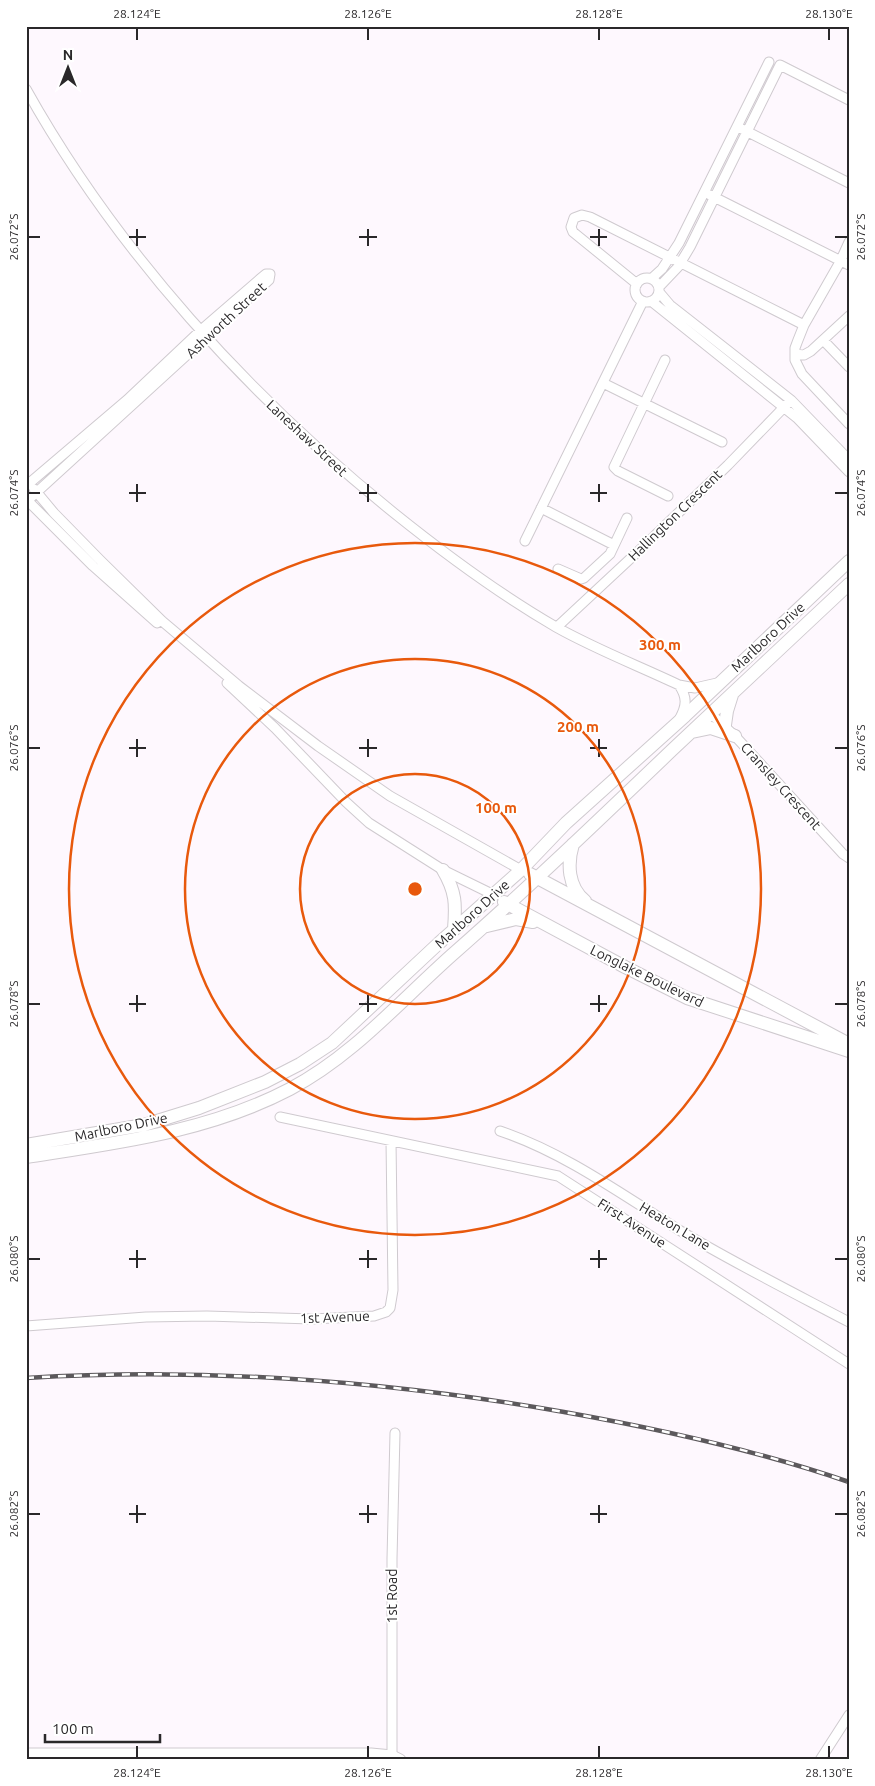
<svg xmlns="http://www.w3.org/2000/svg" width="875" height="1786" viewBox="0 0 875 1786" font-family="Ubuntu,sans-serif">
	<style>
		.lines { fill: none; stroke-linecap: round; stroke-linejoin: round }
		.minor-casing { stroke: #cfcacf; stroke-width: 11 }
		.tertiary-casing { stroke: #cfcacf; stroke-width: 13 }
		.secondary-casing { stroke: #cfcacf; stroke-width: 14 }
		.minor { stroke: #fff; stroke-width: 9 }
		.tertiary { stroke: #fff; stroke-width: 11 }
		.secondary { stroke: #fff; stroke-width: 12 }
		.rail-casing { stroke: #5c595c; stroke-width: 4.5 }
		.rail { stroke: #fff; stroke-width: 2.5; stroke-dasharray: 8; stroke-linecap: butt }
		.ticks { fill: none; stroke: #2a282a; stroke-width: 2 }
		.ring { fill: none; stroke: #e8590c; stroke-width: 2.5 }
		.labels { text-anchor: middle; stroke-width: 4; stroke-linejoin: round; paint-order: stroke }
		.street-label { font-size: 14px; fill: #2a282a; stroke: #fff }
		.centre { fill: #e8590c; stroke: #fff; stroke-width: 2.5 }
		.ring-label { font-size: 15px; text-anchor: middle; font-weight: bold; fill: #e8590c; stroke: #fff; stroke-width: 4; stroke-linejoin: round; paint-order: stroke }
		.neatline { fill: none; stroke: #2a282a; stroke-width: 2 }
		.ticks-label { font-size: 12px; text-anchor: middle; fill: #2a282a }
	</style>
	<rect width="100%" height="100%" fill="#fef8fe"/>
	<g class="lines">
		<defs>
			<path id="minor" d="M 26,89 C 117,252 250,397 394,513 C 445,554 499,594 556,627 C 595,649 639,666 679,685 L 695,688 L 717,683
				M 742,129 L 849,183
				M 710,195 L 849,265
				M 849,242 L 840,262 L 804,325 L 798,340 L 795,348 L 795,360 L 802,374 L 849,424
				M635 290a12 12 0 1 1 24 0a12 12 0 1 1-24 0Z
				M 651,279 L 662,269 L 679,243 L 769,62
				M 637,284 L 573,232 L 571,227 L 574,218 L 582,215 L 590,217 L 804,325
				M 659,287 L 678,267 L 690,247 L 780,65 L 849,100
				M 659,292 L 670,305 L 791,400 L 849,460
				M 651,301 L 797,418 L 849,472
				M 823,340 L 849,367
				M 795,354 L 804,355 L 811,351 L 849,316
				M 665,360 L 614,467 L 618,471 L 668,496
				M 603,383 L 722,442
				M 26,486 L 127,400 L 200,331 L 260,279 L 266,274 L 270,274 L 269,280 L 26,502
				M 34,489 L 54,513 L 100,560 L 162,621 L 239,686 L 318,746 L 390,796 L 521,870
				M 26,499 L 93,566 L 157,623
				M 541,508 L 614,545
				M 525,541 L 643,301
				M 558,569 L 581,579 L 584,578 L 610,554 L 627,518
				M 557,627 L 645,545 L 728,465 L 791,400
				M 227,683 L 275,728 L 346,802 L 369,823 L 443,870 L 494,895
				M 679,685 C 687,697 687,705 680,718
				M 711,714 L 735,736 L 843,854 L 849,858
				M 280,1117 L 558,1176 L 849,1364
				M 500,1131 C 565,1153 621,1194 679,1230 C 734,1263 792,1292 849,1322
				M 26,1326 L 146,1317 L 207,1316 L 312,1319 L 374,1316 L 386,1312 L 390,1308 L 393,1290 L 391,1141
				M 392,1760 L 392,1559 L 395,1433
				M 820,1760 L 849,1715"/>
			<path id="tertiary" d="M 26,1754 L 371,1754 L 392,1756 L 400,1760"/>
			<path id="secondary" d="M 725,725 L 727,711 L 732,695
				M 692,732 L 711,728 L 735,736
				M 573,844 C 567,864 568,887 585,901
				M 443,870 C 456,892 456,904 454,929
				M 530,874 L 849,1044
				M 504,902 L 625,967 L 687,998 L 849,1051
				M 487,926 L 516,919 L 533,922
				M 26,1145 L 144,1125 L 199,1108 L 265,1082 L 300,1064 L 332,1043 L 439,943 L 521,870 L 566,823 L 685,716 L 849,561
				M 26,1157 C 116,1143 208,1132 290,1089 C 353,1056 400,1001 453,954 C 528,888 600,819 672,750 C 731,694 790,640 849,584"/>
		</defs>
		<use href="#minor" class="minor-casing"/>
		<use href="#tertiary" class="tertiary-casing"/>
		<use href="#secondary" class="secondary-casing"/>
		<use href="#minor" class="minor"/>
		<use href="#tertiary" class="tertiary"/>
		<use href="#secondary" class="secondary"/>
		<defs>
			<path id="rail" d="M 26,1378 C 206,1367 387,1381 564,1412 C 660,1429 756,1450 849,1482"/>
		</defs>
		<use href="#rail" class="rail-casing"/>
		<use href="#rail" class="rail"/>
	</g>
	<path class="ticks" d="M 137,28 L 137,40M 368,28 L 368,40M 599,28 L 599,40M 829,28 L 829,40M 137,229 L 137,246M 368,229 L 368,246M 599,229 L 599,246M 28,237 L 40,237M 129,237 L 146,237M 359,237 L 377,237M 590,237 L 607,237M 835,237 L 848,237M 137,484 L 137,502M 368,484 L 368,502M 599,484 L 599,502M 28,493 L 40,493M 129,493 L 146,493M 359,493 L 377,493M 590,493 L 607,493M 835,493 L 848,493M 137,739 L 137,757M 368,739 L 368,757M 599,739 L 599,757M 28,748 L 40,748M 129,748 L 146,748M 359,748 L 377,748M 590,748 L 607,748M 835,748 L 848,748M 137,995 L 137,1012M 368,995 L 368,1012M 599,995 L 599,1012M 28,1004 L 40,1004M 129,1004 L 146,1004M 359,1004 L 377,1004M 590,1004 L 607,1004M 835,1004 L 848,1004M 137,1250 L 137,1268M 368,1250 L 368,1268M 599,1250 L 599,1268M 28,1259 L 40,1259M 129,1259 L 146,1259M 359,1259 L 377,1259M 590,1259 L 607,1259M 835,1259 L 848,1259M 137,1505 L 137,1523M 368,1505 L 368,1523M 599,1505 L 599,1523M 28,1514 L 40,1514M 129,1514 L 146,1514M 359,1514 L 377,1514M 590,1514 L 607,1514M 835,1514 L 848,1514M 137,1746 L 137,1758M 368,1746 L 368,1758M 599,1746 L 599,1758M 829,1746 L 829,1758"/>
	<g class="ring">
		<circle cx="415" cy="889" r="115"/>
		<circle cx="415" cy="889" r="230"/>
		<circle cx="415" cy="889" r="346"/>
	</g>
	<g class="labels">
		<g class="street-label">
			<text transform="translate(226 320) rotate(-43)" y="5">Ashworth Street</text>
			<text transform="translate(307 438) rotate(43)" y="5">Laneshaw Street</text>
			<text transform="translate(675 515) rotate(-44)" y="5">Hallington Crescent</text>
			<text transform="translate(768 637) rotate(-43)" y="5">Marlboro Drive</text>
			<text transform="translate(781 786) rotate(48)" y="5">Cransley Crescent</text>
			<text transform="translate(472 914) rotate(-42)" y="5">Marlboro Drive</text>
			<text transform="translate(647 976) rotate(26)" y="5">Longlake Boulevard</text>
			<text transform="translate(121 1127) rotate(-12)" y="5">Marlboro Drive</text>
			<text transform="translate(632 1223) rotate(33)" y="5">First Avenue</text>
			<text transform="translate(675 1226) rotate(31)" y="5">Heaton Lane</text>
			<text transform="translate(335 1317) rotate(-2)" y="5">1st Avenue</text>
			<text transform="translate(392 1596) rotate(-90)" y="5">1st Road</text>
		</g>
	</g>
	<circle cx="415" cy="889" r="8" class="centre"/>
	<g class="ring-label">
		<text x="660" y="650">300 m</text>
		<text x="578" y="732">200 m</text>
		<text x="496" y="813">100 m</text>
	</g>
	<rect width="875" height="1786" fill="none" stroke="#ffffff" stroke-width="55"/>
	<g transform="translate(68 68)" stroke="#ffffff" stroke-width="4" paint-order="stroke">
	<path d="M0-4L9 19L0 12L-9 19Z" fill="#2a282a"/>
	<text y="-8" font-size="14" font-weight="bold" text-anchor="middle" fill="#2a282a">N</text>
	</g>
	<path d="M45 1734v8h115v-8" fill="none" stroke="#2a282a" stroke-width="2.5"/>
	<text x="52" y="1734" font-size="15" fill="#2a282a" stroke="#ffffff" stroke-width="4" paint-order="stroke">100 m</text>
	<rect x="28" y="28" width="820" height="1730" class="neatline"/>
	<g class="ticks-label">
		<text x="137" y="18">28.124°E</text>
		<text x="368" y="18">28.126°E</text>
		<text x="599" y="18">28.128°E</text>
		<text x="829" y="18">28.130°E</text>
		<text transform="translate(14 237) rotate(-90)" y="4">26.072°S</text>
		<text transform="translate(861 237) rotate(-90)" y="4">26.072°S</text>
		<text transform="translate(14 493) rotate(-90)" y="4">26.074°S</text>
		<text transform="translate(861 493) rotate(-90)" y="4">26.074°S</text>
		<text transform="translate(14 748) rotate(-90)" y="4">26.076°S</text>
		<text transform="translate(861 748) rotate(-90)" y="4">26.076°S</text>
		<text transform="translate(14 1004) rotate(-90)" y="4">26.078°S</text>
		<text transform="translate(861 1004) rotate(-90)" y="4">26.078°S</text>
		<text transform="translate(14 1259) rotate(-90)" y="4">26.080°S</text>
		<text transform="translate(861 1259) rotate(-90)" y="4">26.080°S</text>
		<text transform="translate(14 1514) rotate(-90)" y="4">26.082°S</text>
		<text transform="translate(861 1514) rotate(-90)" y="4">26.082°S</text>
		<text x="137" y="1777">28.124°E</text>
		<text x="368" y="1777">28.126°E</text>
		<text x="599" y="1777">28.128°E</text>
		<text x="829" y="1777">28.130°E</text>
	</g>
</svg>
